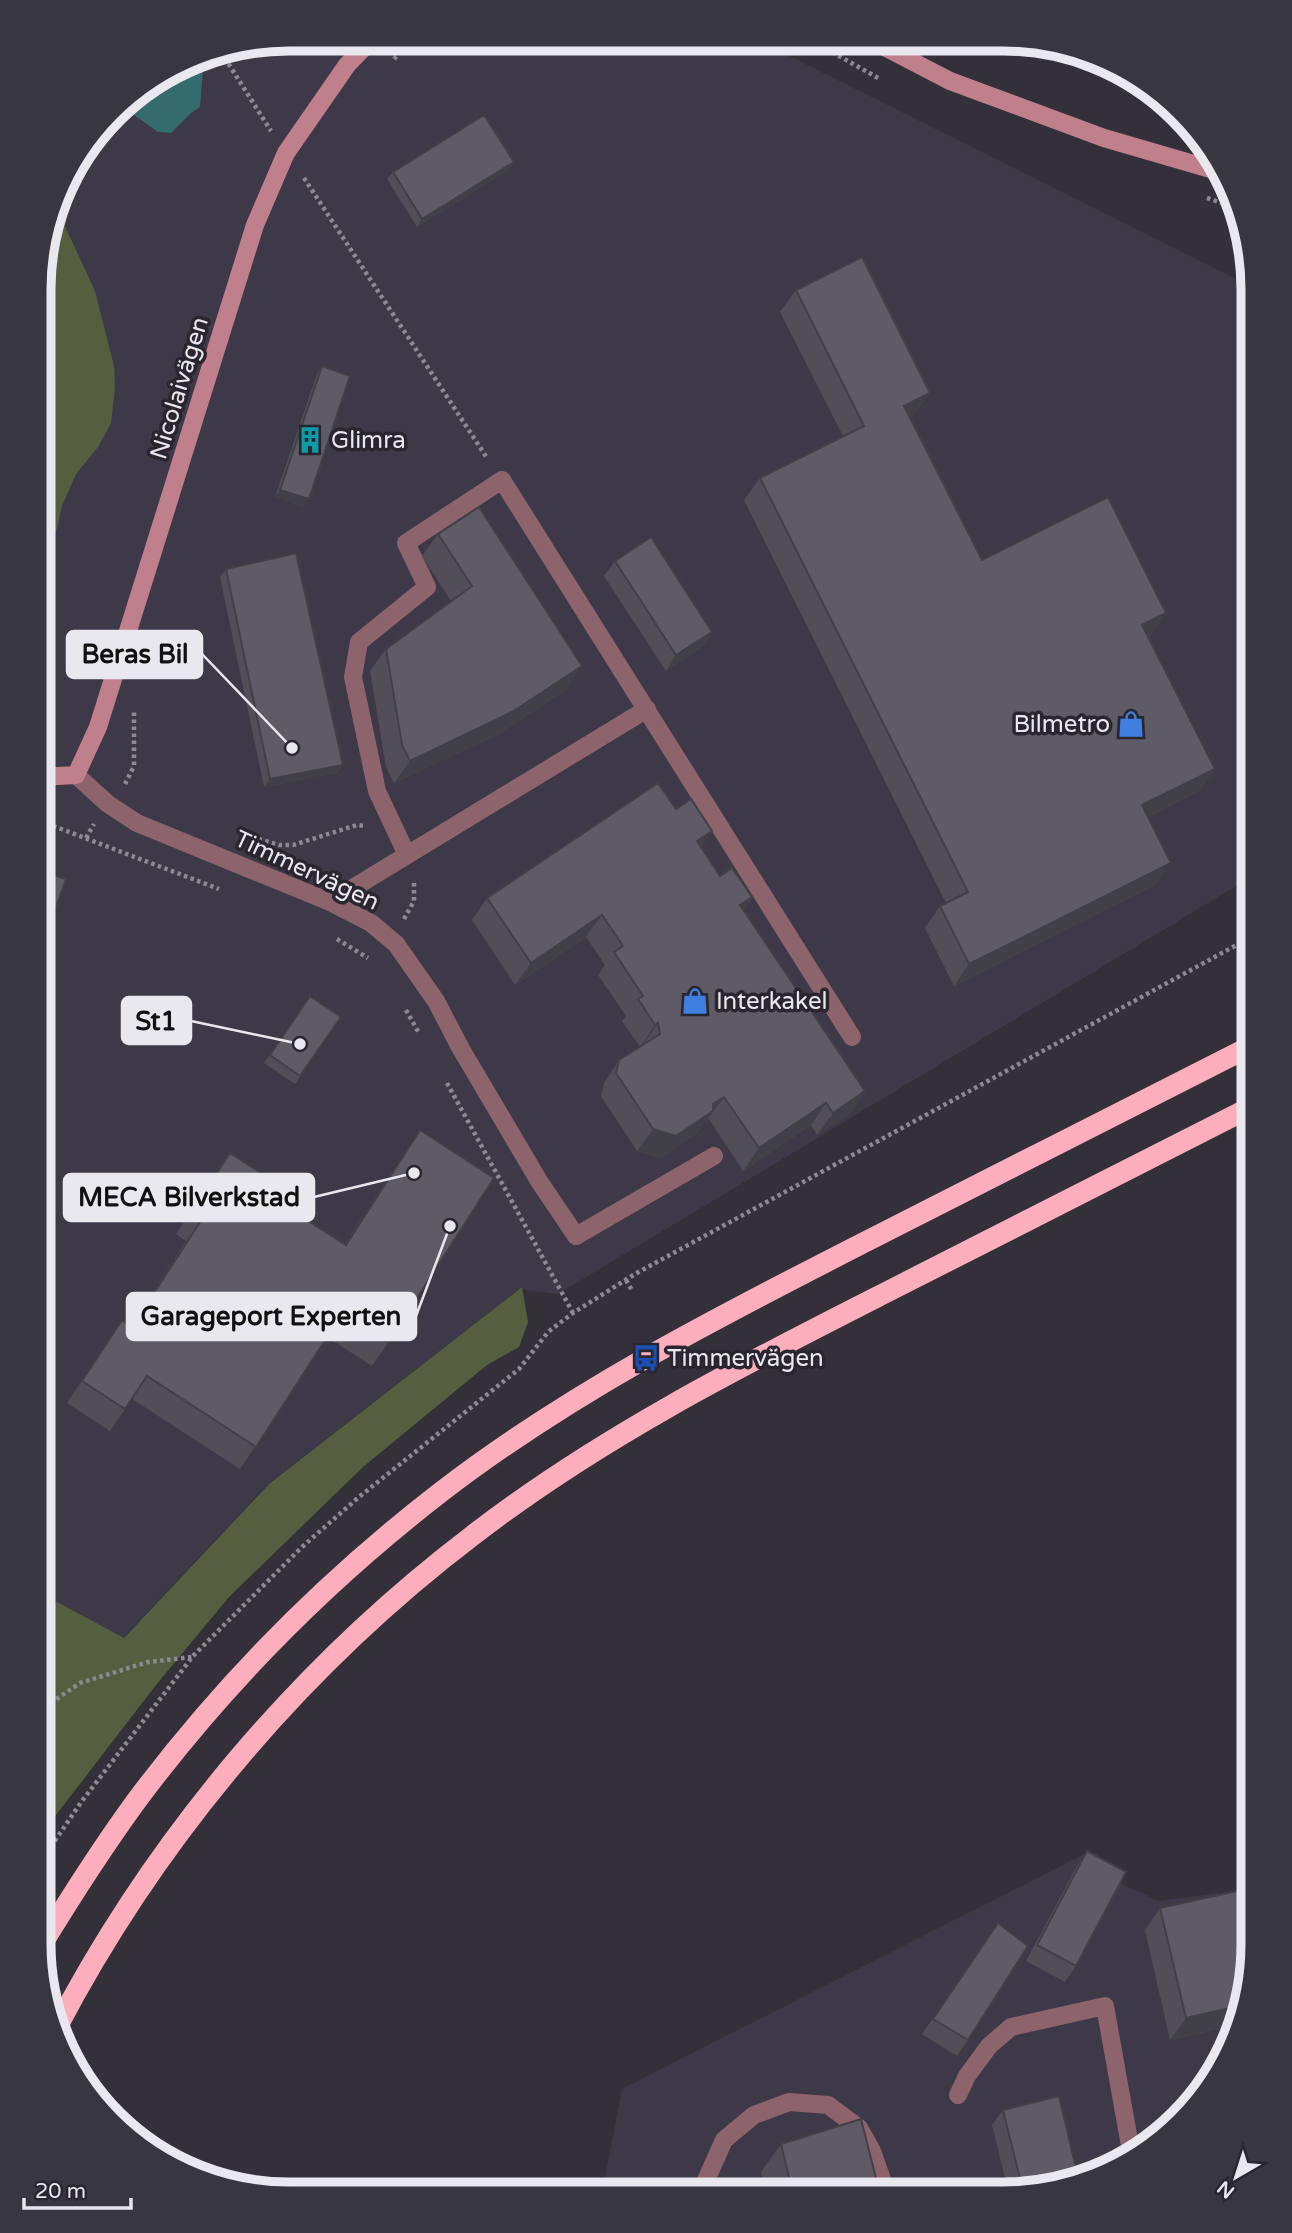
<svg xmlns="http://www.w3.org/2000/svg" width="1292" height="2233" viewBox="0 0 1292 2233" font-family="'Varela Round',sans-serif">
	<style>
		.built { fill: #3e3948 }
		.green { fill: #555f40 }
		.water { fill: #346b6c }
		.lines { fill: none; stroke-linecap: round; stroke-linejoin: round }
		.path { stroke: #8c8992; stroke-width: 4.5; stroke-dasharray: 3.5 3.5; stroke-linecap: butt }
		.lane { stroke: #8d646b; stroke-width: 18 }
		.street { stroke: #8d646b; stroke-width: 18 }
		.secondary { stroke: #bf7f8b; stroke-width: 18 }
		.highway { stroke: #fdaebc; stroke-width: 21 }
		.wall { fill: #514e58 }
		.shaded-wall { fill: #424047 }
		.building { fill: #5e5b66; stroke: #424047; stroke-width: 2 }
		.labels { text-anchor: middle; stroke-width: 7; stroke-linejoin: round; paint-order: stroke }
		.street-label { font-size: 24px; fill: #eae8ef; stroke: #292630 }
		.poi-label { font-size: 24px; fill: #eae8ef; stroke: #292630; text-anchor: start }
		.rim { fill: none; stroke: #eae8ef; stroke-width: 9 }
		.leader { fill: none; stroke: #eae8ef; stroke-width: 2.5 }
		.callout-dot { fill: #eae8ef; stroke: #292630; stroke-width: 2.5 }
		.callout { fill: #eae8ef; stroke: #eae8ef; stroke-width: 2.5 }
		.callout-label { font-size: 26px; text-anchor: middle; font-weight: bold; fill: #111 }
	</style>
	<rect width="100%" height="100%" fill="#33303a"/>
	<path class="built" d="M 289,39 L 759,41 L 1253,287 L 1253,876 L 558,1294 L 519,1289 L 267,1485 L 121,1640 L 39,1822 L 41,257 L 65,178 L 123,101 L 193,57 Z
		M 1090,1851 L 1107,1877 L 1159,1901 L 1244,1890 L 1253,1918 L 1253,1961 L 1235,2040 L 1202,2097 L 1143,2152 L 1084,2181 L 1003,2194 L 602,2193 L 622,2089 Z"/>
	<path class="green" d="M 56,207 L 95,291 L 114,366 L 115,388 L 111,423 L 98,447 L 76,474 L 62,506 L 40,601 L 41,257 Z
		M 522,1287 L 528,1322 L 519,1347 L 487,1365 L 363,1467 L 229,1597 L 156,1685 L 39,1837 L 39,1613 L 57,1602 L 124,1638 L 269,1484 Z"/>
	<path class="water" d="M 198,56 L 203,70 L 200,107 L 191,113 L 171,133 L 158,132 L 120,105 L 123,101 Z"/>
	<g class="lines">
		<path class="path" d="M 814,42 L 880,79
			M 221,52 L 271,131
			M 394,59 L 412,39
			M 304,178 L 487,458
			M 1207,198 L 1240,209
			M 125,784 L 134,766 L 134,711
			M 40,821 L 219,889
			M 245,835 L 279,845 L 293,845 L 357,825 L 365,826
			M 86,838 L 94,824
			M 404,919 L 414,901 L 414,882
			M 337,939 L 368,958
			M 406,1010 L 419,1033
			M 447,1083 L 573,1313
			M 626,1280 L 633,1292
			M 39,1711 L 80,1683 L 148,1662 L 192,1657
			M 39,1864 L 82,1801 L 193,1656 L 302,1547 L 359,1497 L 519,1369 L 548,1332 L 573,1313 L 635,1274 L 1253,936"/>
		<path class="lane" d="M 407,855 L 377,791 L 353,677 L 359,642 L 427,587 L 406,543 L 502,480 L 852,1037
			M 330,902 L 647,709
			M 576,1236 L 714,1156
			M 958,2095 L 967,2076 L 989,2046 L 1011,2027 L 1105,2006 L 1132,2157
			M 707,2194 L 707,2178 L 724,2140 L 754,2115 L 789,2102 L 828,2105 L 859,2128 L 872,2151 L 887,2194"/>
		<path class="street" d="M 76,775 L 108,804 L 137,823 L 330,902 L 371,923 L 396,944 L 436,1001 L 461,1049 L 539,1181 L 576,1236"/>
		<path class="secondary" d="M 875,42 L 950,81 L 1104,138 L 1214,170
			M 40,777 L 76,775 L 98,727 L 255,225 L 286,153 L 347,65 L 372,39"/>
		<path class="highway" d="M 39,1949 C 70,1898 102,1848 137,1800 C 223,1685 327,1580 441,1492 C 572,1391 720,1316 867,1241 C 996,1176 1124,1110 1253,1045
			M 55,2031 C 155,1839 300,1667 472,1536 C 597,1439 739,1367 879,1296 C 1004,1232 1129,1169 1253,1106"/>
	</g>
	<path class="wall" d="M 508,170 L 417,227 L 387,179 L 393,172 Z
		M 796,290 L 930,393 L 914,415 L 910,417 L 982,560 L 1151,635 L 1148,637 L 1215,769 L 1199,791 L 1148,817 L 1155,885 L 954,986 L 925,928 L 940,906 L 946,903 L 744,500 L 760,478 L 843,436 L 780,312 Z
		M 322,366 L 309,499 L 303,507 L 275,497 L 317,374 Z
		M 438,534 L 567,689 L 497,735 L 394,783 L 386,767 L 370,671 L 386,649 L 451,601 L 422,556 Z
		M 615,561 L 712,632 L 702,647 L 666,671 L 604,576 Z
		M 226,569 L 343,765 L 337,773 L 264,787 L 220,577 Z
		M 676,809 L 712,831 L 701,847 L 720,876 L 752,897 L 743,910 L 850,1114 L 817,1135 L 811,1125 L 743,1171 L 709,1119 L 706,1121 L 697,1133 L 661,1158 L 637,1151 L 601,1096 L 604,1083 L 619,1060 L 640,1047 L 622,1021 L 626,1016 L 598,975 L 605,965 L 586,937 L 515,985 L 472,920 L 487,898 Z
		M 310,996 L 341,1017 L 295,1084 L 264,1063 Z
		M 420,1130 L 388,1343 L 372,1366 L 327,1337 L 240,1469 L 132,1399 L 110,1431 L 67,1403 L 122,1320 L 132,1326 L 186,1241 L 176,1234 L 230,1153 L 265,1193 L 345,1244 Z
		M 1087,1851 L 1076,1966 L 1065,1982 L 1026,1961 L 1077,1866 Z
		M 1160,1908 L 1253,1961 L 1238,2025 L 1170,2040 L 1145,1930 Z
		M 998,1923 L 968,2040 L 957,2056 L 922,2034 Z
		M 1003,2110 L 1078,2182 L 1009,2194 L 992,2125 Z
		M 781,2144 L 880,2194 L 766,2194 L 761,2172 Z"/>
	<path class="shaded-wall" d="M 514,162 L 508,170 L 417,227 L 422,219 Z
		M 930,393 L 914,415 L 889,428 L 904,406 Z
		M 280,490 L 309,499 L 303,507 L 275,497 Z
		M 1166,613 L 1151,635 L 1127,647 L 1142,625 Z
		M 712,632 L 702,647 L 666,671 L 676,655 Z
		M 582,666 L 567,689 L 497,735 L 394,783 L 410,761 Z
		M 343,765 L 337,773 L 264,787 L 270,779 Z
		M 1215,769 L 1199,791 L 1126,828 L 1142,805 Z
		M 712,831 L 697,853 L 697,841 Z
		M 1171,863 L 1155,885 L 954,986 L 969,964 Z
		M 752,897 L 736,920 L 740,905 Z
		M 602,915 L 586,937 L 515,985 L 531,963 Z
		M 658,1023 L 643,1045 L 640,1047 L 655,1025 Z
		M 865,1091 L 850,1114 L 817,1135 L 833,1113 Z
		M 724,1097 L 697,1133 L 661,1158 L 637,1151 L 653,1129 L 713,1104 Z
		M 826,1103 L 811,1125 L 743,1171 L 759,1148 Z
		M 1243,2005 L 1238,2025 L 1170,2040 L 1186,2018 Z"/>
	<path class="building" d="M 484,115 L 514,162 L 422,219 L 393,172 Z
		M 862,257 L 930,393 L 904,406 L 982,560 L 1108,497 L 1166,613 L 1142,625 L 1215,769 L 1142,805 L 1171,863 L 969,964 L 940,906 L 968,892 L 760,478 L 864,426 L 796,290 Z
		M 322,366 L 350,376 L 309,499 L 280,490 Z
		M 479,507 L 582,666 L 512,712 L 410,761 L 402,745 L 386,649 L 472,586 L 438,534 Z
		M 651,537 L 712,632 L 676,655 L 615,561 Z
		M 296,553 L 343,765 L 270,779 L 226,569 Z
		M 658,783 L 676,809 L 691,799 L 712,831 L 697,841 L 720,876 L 732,868 L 752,897 L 740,905 L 865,1091 L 833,1113 L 826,1103 L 759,1148 L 724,1097 L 713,1104 L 713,1111 L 676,1136 L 653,1129 L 616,1073 L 619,1060 L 660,1034 L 658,1023 L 655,1025 L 638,999 L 643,996 L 614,952 L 623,946 L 602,915 L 531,963 L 487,898 Z
		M 40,871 L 66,879 L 40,953 Z
		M 310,996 L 341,1017 L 300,1076 L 270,1055 Z
		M 420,1130 L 494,1178 L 388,1343 L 342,1314 L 256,1447 L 147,1376 L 125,1409 L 82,1381 L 122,1320 L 132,1327 L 202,1219 L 192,1212 L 230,1153 L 273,1181 L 265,1193 L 346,1245 Z
		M 1087,1851 L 1126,1872 L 1076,1966 L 1037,1945 Z
		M 1242,1890 L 1253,1938 L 1253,1961 L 1243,2005 L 1186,2018 L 1160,1908 Z
		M 998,1923 L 1028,1946 L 968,2040 L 933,2019 Z
		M 1059,2096 L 1079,2181 L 1023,2191 L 1003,2110 Z
		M 861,2119 L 880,2194 L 793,2194 L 781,2144 Z"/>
	<defs>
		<symbol id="building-bare" viewBox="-9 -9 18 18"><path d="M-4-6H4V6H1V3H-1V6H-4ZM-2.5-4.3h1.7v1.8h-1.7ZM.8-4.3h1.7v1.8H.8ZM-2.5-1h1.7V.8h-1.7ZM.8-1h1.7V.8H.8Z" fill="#0f9aa8" stroke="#292630" stroke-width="2.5" paint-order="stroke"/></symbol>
		<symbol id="shop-bare" viewBox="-9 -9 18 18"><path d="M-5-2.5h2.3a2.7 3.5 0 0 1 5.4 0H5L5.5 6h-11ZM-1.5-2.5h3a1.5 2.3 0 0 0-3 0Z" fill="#3f7fe0" stroke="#292630" stroke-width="2.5" paint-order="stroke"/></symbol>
		<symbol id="bus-bare" viewBox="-9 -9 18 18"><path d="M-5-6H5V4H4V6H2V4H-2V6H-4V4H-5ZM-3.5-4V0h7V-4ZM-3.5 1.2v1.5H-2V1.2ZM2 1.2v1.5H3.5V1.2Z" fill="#1a4fb4" stroke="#292630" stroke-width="2.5" paint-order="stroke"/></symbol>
	</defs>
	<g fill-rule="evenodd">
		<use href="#building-bare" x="291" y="421" width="38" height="38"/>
		<use href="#shop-bare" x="1112" y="705" width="38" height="38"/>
		<use href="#shop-bare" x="676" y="982" width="38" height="38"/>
		<use href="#bus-bare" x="627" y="1339" width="38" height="38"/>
	</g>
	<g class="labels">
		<g class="street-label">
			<text transform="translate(179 388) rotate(-73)" y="8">Nicolaivägen</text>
			<text transform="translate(307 870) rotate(25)" y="8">Timmervägen</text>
		</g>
		<g class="poi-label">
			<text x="331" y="448">Glimra</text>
			<text x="1110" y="732" text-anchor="end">Bilmetro</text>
			<text x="716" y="1009">Interkakel</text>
			<text x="667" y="1366">Timmervägen</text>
		</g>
	</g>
	<path d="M0 0H1292V2233H0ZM289 51H1003A238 238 0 0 1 1241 289V1944A238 238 0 0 1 1003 2182H289A238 238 0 0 1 51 1944V289A238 238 0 0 1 289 51Z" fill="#38363f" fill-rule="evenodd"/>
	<path class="rim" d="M289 51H1003A238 238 0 0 1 1241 289V1944A238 238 0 0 1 1003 2182H289A238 238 0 0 1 51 1944V289A238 238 0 0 1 289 51Z"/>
	<path class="leader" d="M292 748L202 654M300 1044L191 1021M414 1173L314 1197M450 1226L416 1316"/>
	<g class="callout-dot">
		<circle cx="292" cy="748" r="7"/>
		<circle cx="300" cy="1044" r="7"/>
		<circle cx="414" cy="1173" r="7"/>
		<circle cx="450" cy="1226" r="7"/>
	</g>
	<g class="callout">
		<rect x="67" y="631" width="135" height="47" rx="7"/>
		<rect x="122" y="997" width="69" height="47" rx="7"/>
		<rect x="64" y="1174" width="250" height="47" rx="7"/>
		<rect x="127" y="1293" width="289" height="47" rx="7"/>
	</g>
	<g class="callout-label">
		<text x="135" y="663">Beras Bil</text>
		<text x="156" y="1030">St1</text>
		<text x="189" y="1206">MECA Bilverkstad</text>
		<text x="271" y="1325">Garageport Experten</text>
	</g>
	<g transform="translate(1236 2177) rotate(219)" stroke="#292630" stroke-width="5" paint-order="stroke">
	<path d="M0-5L12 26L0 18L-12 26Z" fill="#eae8ef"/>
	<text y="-10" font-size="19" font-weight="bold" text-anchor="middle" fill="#eae8ef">N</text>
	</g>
	<path d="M24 2198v10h107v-10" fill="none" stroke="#eae8ef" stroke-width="3.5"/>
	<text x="35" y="2198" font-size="21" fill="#eae8ef" stroke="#292630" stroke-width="5" paint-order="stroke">20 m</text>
</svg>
